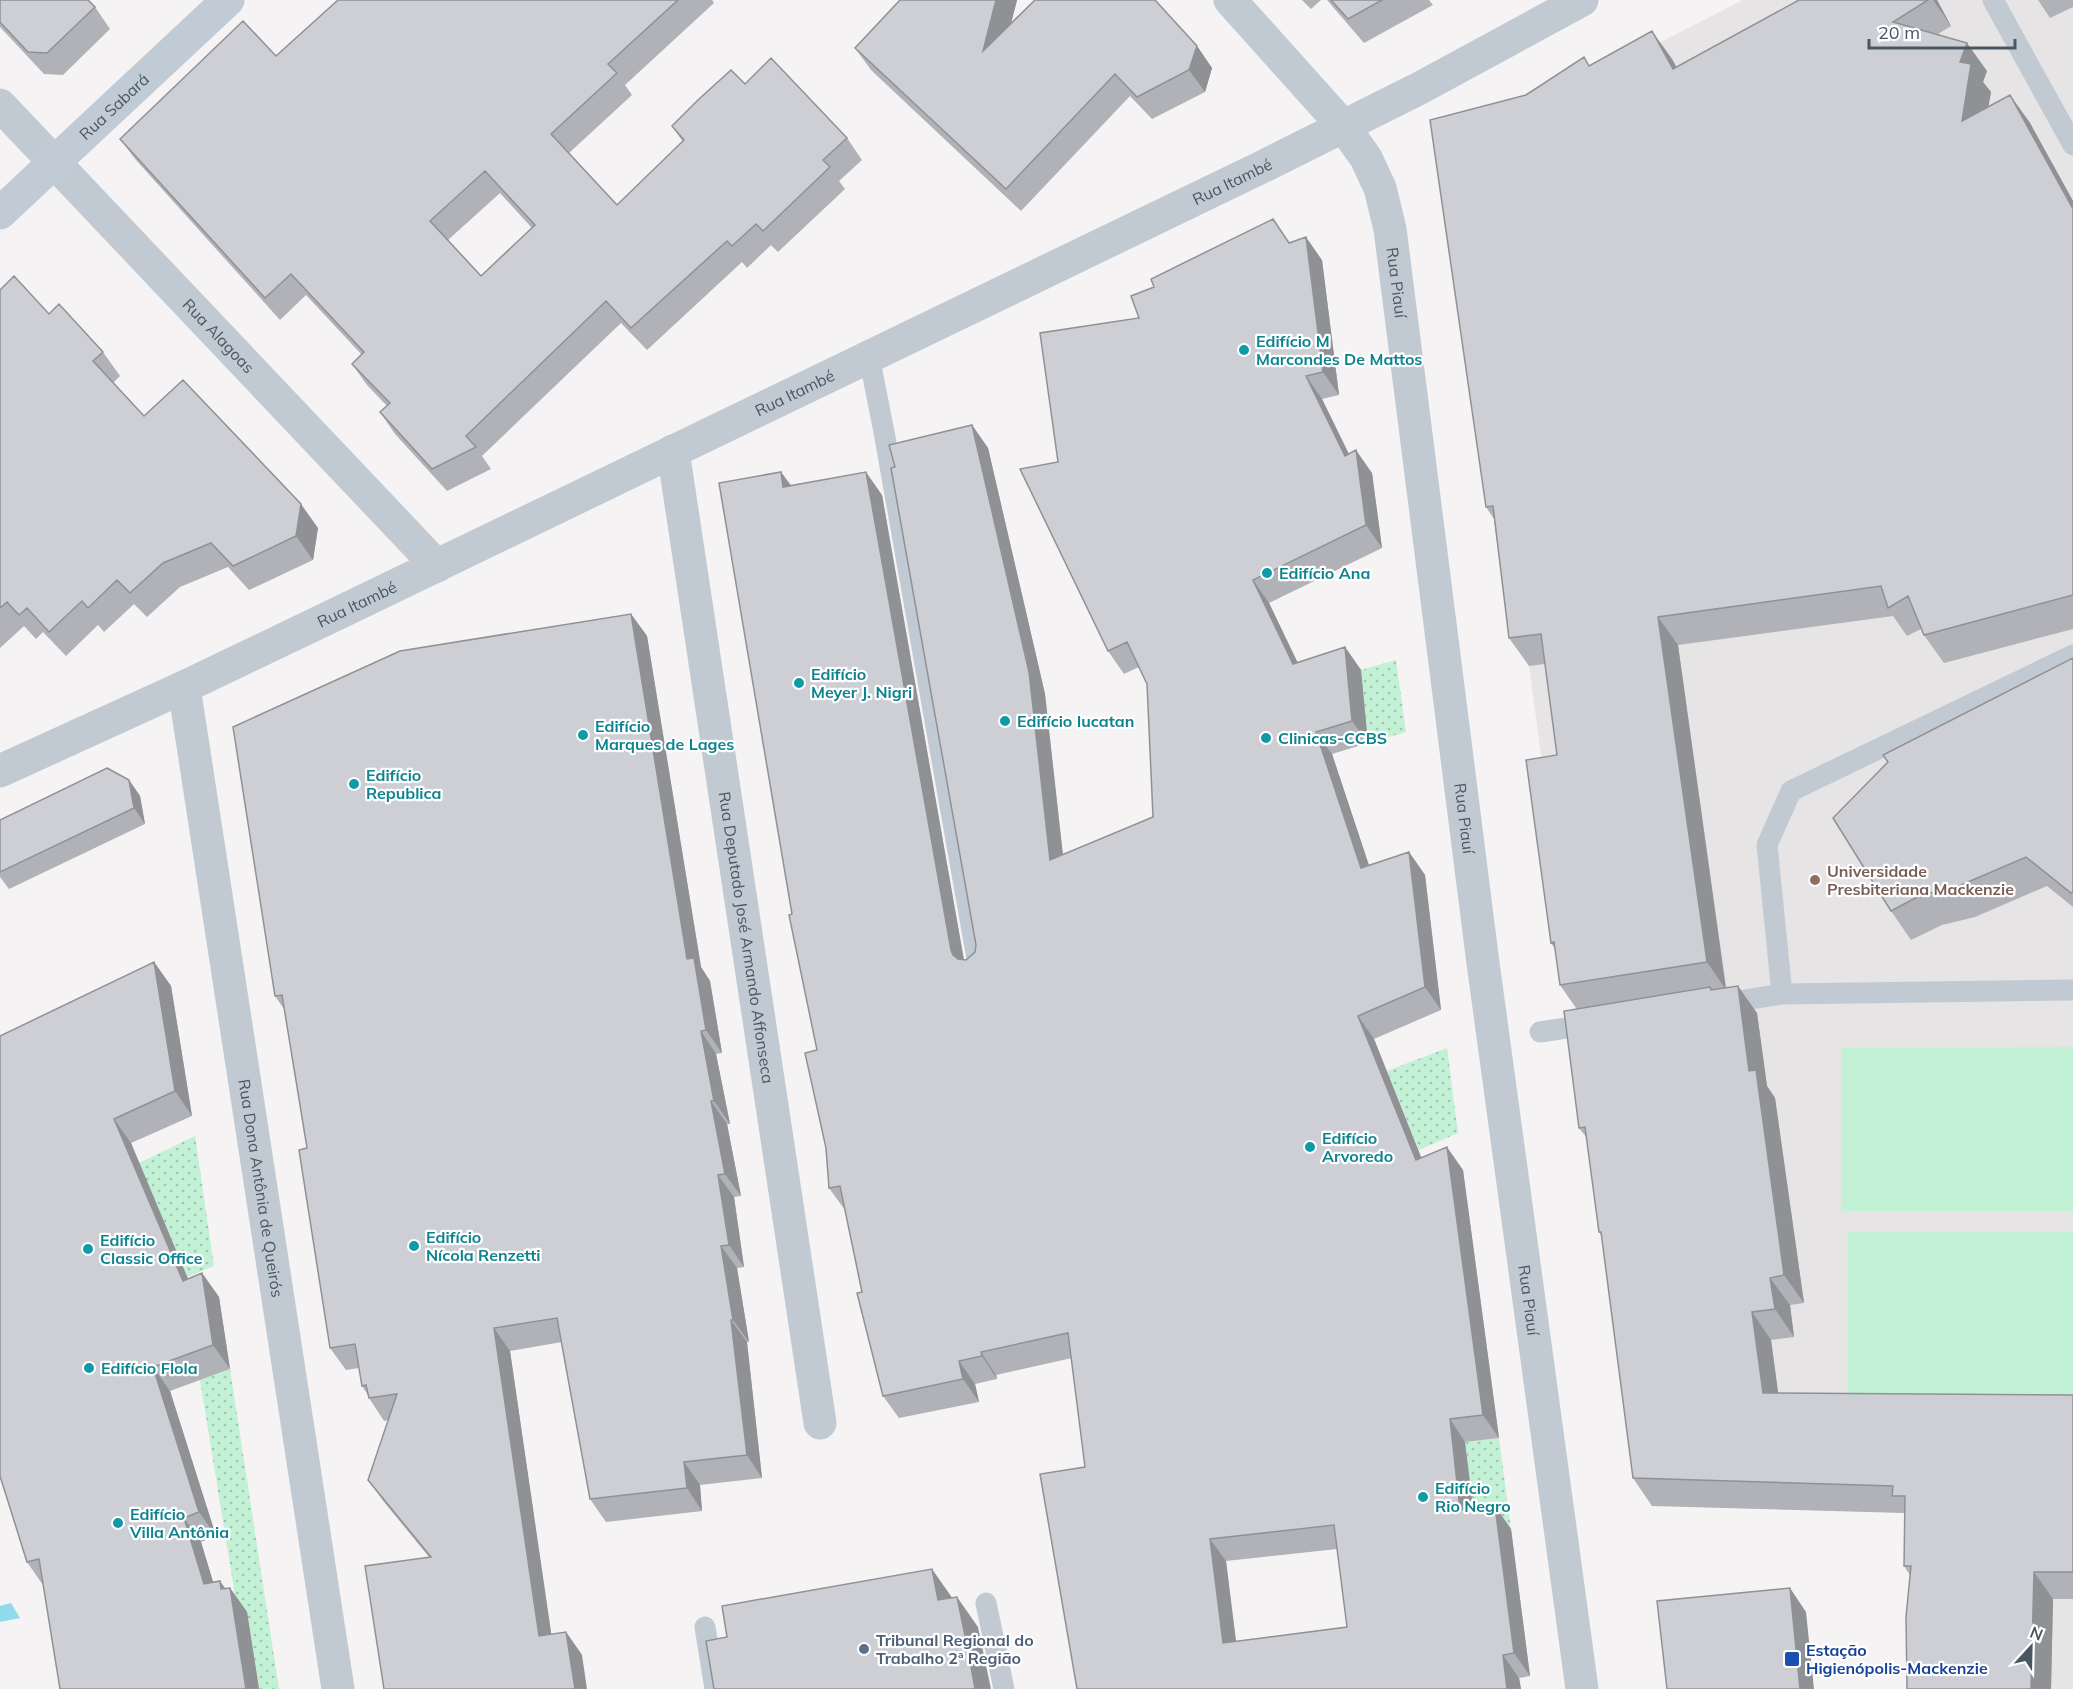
<svg xmlns="http://www.w3.org/2000/svg" width="2073" height="1689" viewBox="0 0 2073 1689" font-family="Mulish,sans-serif">
	<style>
		.education { fill: #e6e4e5 }
		.grass { fill: #c3f1d5 }
		.park { fill: url(#park-dots) }
		.water { fill: #90daee }
		.lines { fill: none; stroke-linecap: round; stroke-linejoin: round }
		.lane { stroke: #c1cad2; stroke-width: 21 }
		.street { stroke: #c1cad2; stroke-width: 33 }
		.secondary { stroke: #c1cbd6; stroke-width: 33 }
		.wall { fill: #b0b2b7; fill-rule: evenodd }
		.shaded-wall { fill: #909195 }
		.building { fill: #cdcfd5; stroke: #909195; stroke-width: 1.5; fill-rule: evenodd }
		.culture-dot { fill: #0f9aa8; stroke: #fff; stroke-width: 2 }
		.education-dot { fill: #8d6e63; stroke: #fff; stroke-width: 2 }
		.service-dot { fill: #5c6f8a; stroke: #fff; stroke-width: 2 }
		.transit-dot { fill: #1a4fb4; stroke: #fff; stroke-width: 2 }
		.labels { text-anchor: middle; stroke-width: 4.5; stroke-linejoin: round; paint-order: stroke }
		.street-label { font-size: 16px; fill: #4a5661; stroke: #fff }
		.culture-label { font-size: 16px; font-weight: bold; fill: #0d838f; stroke: #fff; text-anchor: start }
		.education-label { font-size: 16px; font-weight: bold; fill: #785e54; stroke: #fff; text-anchor: start }
		.service-label { font-size: 16px; font-weight: bold; fill: #4e5e75; stroke: #fff; text-anchor: start }
		.transit-label { font-size: 16px; font-weight: bold; fill: #164399; stroke: #fff; text-anchor: start }
	</style>
	<defs>
		<pattern id="park-dots" width="8" height="8" patternUnits="userSpaceOnUse" patternTransform="scale(1.5)"><rect width="8" height="8" fill="#c3f1d5"/><path d="M2 2h.1M6 6h.1" fill="none" stroke="#a0c6b0" stroke-width="1.8" stroke-linecap="round"/></pattern>
	</defs>
	<rect width="100%" height="100%" fill="#f5f3f3"/>
	<path class="education" d="M 1743,0 L 2073,0 L 2073,1689 L 1924,1689 L 1912,1513 L 1651,1505 L 1583,1038 L 1570,971 L 1523,621 L 1653,46 Z"/>
	<path class="grass" d="M 2073,1047 L 2073,1211 L 1841,1211 L 1841,1048 Z
		M 1848,1232 L 2073,1232 L 2073,1395 L 1848,1395 Z"/>
	<path class="park" d="M 1396,660 L 1406,732 L 1368,743 L 1361,670 Z
		M 1447,1048 L 1458,1133 L 1419,1150 L 1387,1071 Z
		M 195,1136 L 214,1266 L 187,1277 L 139,1163 Z
		M 230,1369 L 279,1689 L 259,1689 L 247,1612 L 238,1614 L 200,1380 Z
		M 1499,1438 L 1511,1529 L 1476,1532 L 1465,1442 Z"/>
	<path class="water" d="M 11,1603 L 20,1618 L 0,1622 L 0,1606 Z"/>
	<g class="lines">
		<path class="lane" d="M 1993,0 L 2073,145
			M 869,356 L 884,432 L 979,970
			M 1782,994 L 2073,990
			M 1719,1004 L 1782,994 L 1767,845 L 1791,791 L 2073,655
			M 1540,1032 L 1593,1024
			M 986,1603 L 1004,1689
			M 705,1627 L 715,1689"/>
		<g class="street">
			<path id="s1" d="M 1230,0 L 1344,127 L 1366,158 L 1380,188 L 1390,229 L 1483,963 L 1582,1689"/>
			<path id="s2" d="M 0,105 L 437,566"/>
			<path id="s3" d="M 673,451 L 820,1423"/>
			<path id="s4" d="M 184,687 L 338,1689"/>
			<path id="s5" d="M 0,771 L 184,687 L 353,606 L 1262,167 L 1420,88 L 1582,0"/>
		</g>
		<path class="secondary" id="s6" d="M 0,213 L 228,0"/>
	</g>
	<path class="wall" d="M 0,0 L 95,7 L 110,29 L 63,75 L 44,74 L 0,27 Z
		M 338,0 L 712,0 L 714,3 L 625,85 L 632,95 L 569,153 L 617,205 L 683,142 L 672,126 L 745,84 L 847,138 L 862,160 L 839,181 L 845,189 L 778,252 L 771,245 L 747,268 L 742,262 L 647,350 L 621,323 L 482,456 L 491,469 L 447,491 L 395,434 L 380,412 L 387,406 L 367,385 L 352,364 L 362,355 L 306,295 L 280,320 L 136,160 L 120,139 L 276,56 ZM 500,193 L 532,228 L 481,276 L 448,240 Z
		M 900,0 L 1017,0 L 1011,24 L 1197,46 L 1212,68 L 1205,92 L 1152,119 L 1130,96 L 1021,211 L 871,70 L 855,48 Z
		M 1302,0 L 1321,0 L 1311,9 Z
		M 1327,0 L 1429,0 L 1433,5 L 1364,43 Z
		M 1799,0 L 1937,0 L 1951,26 L 1938,34 L 1987,71 L 1983,82 L 1991,92 L 1988,107 L 2010,95 L 2030,123 L 2073,201 L 2073,629 L 1944,663 L 1924,635 L 1921,629 L 1907,636 L 1893,616 L 1678,645 L 1726,987 L 1757,1013 L 1767,1086 L 1775,1098 L 1804,1303 L 1790,1305 L 1794,1337 L 1771,1340 L 1778,1393 L 2073,1395 L 2073,1599 L 2053,1599 L 2051,1689 L 1907,1689 L 1910,1575 L 1904,1566 L 1904,1513 L 1652,1506 L 1633,1478 L 1602,1236 L 1599,1232 L 1587,1138 L 1579,1128 L 1576,1008 L 1560,985 L 1555,949 L 1551,943 L 1557,755 L 1545,664 L 1529,666 L 1509,638 L 1494,519 L 1486,507 L 1526,95 L 1589,66 L 1672,59 L 1676,67 Z
		M 2038,0 L 2073,0 L 2073,7 L 2050,18 Z
		M 1290,243 L 1322,260 L 1339,395 L 1322,399 L 1349,454 L 1372,473 L 1382,548 L 1269,603 L 1298,663 L 1345,647 L 1361,670 L 1368,743 L 1332,754 L 1369,865 L 1409,852 L 1425,875 L 1441,1010 L 1374,1039 L 1421,1157 L 1463,1170 L 1499,1438 L 1465,1442 L 1473,1508 L 1511,1529 L 1530,1676 L 1519,1678 L 1521,1689 L 1077,1689 L 1085,1467 L 1072,1358 L 996,1375 L 997,1379 L 975,1384 L 979,1402 L 899,1418 L 883,1396 L 845,1210 L 829,1188 L 817,1050 L 792,914 L 781,472 L 791,485 L 882,495 L 964,960 L 966,960 L 975,952 L 976,945 L 895,467 L 972,425 L 988,448 L 1045,694 L 1063,855 L 1153,817 L 1147,684 L 1139,667 L 1124,674 L 1108,651 L 1058,462 L 1139,318 ZM 1337,1549 L 1347,1627 L 1236,1641 L 1226,1561 Z
		M 0,290 L 49,314 L 103,352 L 120,376 L 113,383 L 144,416 L 318,528 L 313,560 L 249,590 L 228,567 L 180,587 L 147,617 L 134,604 L 104,632 L 98,625 L 66,656 L 43,632 L 36,639 L 24,626 L 0,648 Z
		M 631,614 L 647,636 L 701,967 L 710,981 L 722,1053 L 716,1054 L 730,1124 L 727,1124 L 741,1196 L 734,1197 L 744,1267 L 737,1268 L 749,1342 L 747,1342 L 762,1478 L 700,1485 L 702,1511 L 606,1522 L 590,1499 L 562,1342 L 510,1351 L 551,1635 L 566,1632 L 582,1655 L 429,1557 L 384,1502 L 368,1480 L 388,1420 L 384,1421 L 369,1398 L 368,1395 L 362,1386 L 359,1368 L 346,1370 L 330,1348 L 307,1148 L 284,1009 L 275,996 Z
		M 2073,658 L 2073,907 L 2047,886 L 1975,917 L 1942,925 L 1911,940 L 1891,911 Z
		M 129,780 L 140,796 L 145,824 L 9,889 L 0,877 L 0,820 Z
		M 154,962 L 171,986 L 192,1116 L 131,1143 L 188,1279 L 202,1273 L 219,1297 L 230,1369 L 170,1391 L 216,1536 L 201,1542 L 213,1582 L 220,1581 L 225,1589 L 230,1588 L 247,1612 L 259,1689 L 60,1689 L 43,1585 L 27,1562 L 0,1476 Z"/>
	<path class="shaded-wall" d="M 996,0 L 1017,0 L 998,73 L 983,51 Z
		M 1933,0 L 1937,0 L 1951,26 Z
		M 1652,31 L 1672,59 L 1693,97 L 1673,69 Z
		M 1967,43 L 1987,71 L 1983,82 L 1991,92 L 1981,150 L 1962,121 L 1960,62 Z
		M 1197,46 L 1212,68 L 1205,92 L 1189,70 Z
		M 2010,95 L 2030,123 L 2073,201 L 2073,209 Z
		M 1306,237 L 1322,260 L 1339,395 L 1323,372 Z
		M 1306,376 L 1322,399 L 1359,475 L 1356,450 L 1372,473 L 1382,548 L 1366,525 L 1345,456 Z
		M 972,425 L 988,448 L 1045,694 L 1066,883 L 1050,860 Z
		M 781,472 L 797,495 L 783,487 Z
		M 866,472 L 882,495 L 966,972 L 953,955 L 951,950 Z
		M 301,504 L 318,528 L 313,560 L 296,536 Z
		M 1253,580 L 1269,603 L 1309,687 L 1293,664 Z
		M 631,614 L 647,636 L 701,967 L 710,981 L 722,1053 L 706,1030 L 687,959 Z
		M 1658,617 L 1678,645 L 1726,990 L 1707,962 Z
		M 1345,647 L 1361,670 L 1368,743 L 1352,721 Z
		M 1316,732 L 1332,754 L 1377,890 L 1361,868 Z
		M 129,780 L 140,796 L 145,824 L 134,808 Z
		M 1409,852 L 1425,875 L 1441,1010 L 1425,987 Z
		M 154,962 L 171,986 L 192,1116 L 175,1091 Z
		M 1738,986 L 1757,1013 L 1767,1086 L 1775,1098 L 1804,1303 L 1784,1275 L 1749,1071 Z
		M 1358,1016 L 1374,1039 L 1431,1182 L 1416,1160 Z
		M 701,1031 L 716,1054 L 730,1124 L 714,1101 Z
		M 711,1101 L 727,1124 L 741,1196 L 725,1174 Z
		M 114,1119 L 131,1143 L 199,1305 L 183,1281 Z
		M 1447,1147 L 1463,1170 L 1499,1438 L 1483,1415 Z
		M 718,1175 L 734,1197 L 744,1267 L 729,1245 Z
		M 721,1246 L 737,1268 L 749,1342 L 733,1320 Z
		M 202,1273 L 219,1297 L 230,1369 L 213,1345 Z
		M 1770,1278 L 1790,1305 L 1794,1337 L 1775,1309 Z
		M 1752,1312 L 1771,1340 L 1782,1421 L 1763,1393 Z
		M 731,1320 L 747,1342 L 762,1478 L 747,1455 Z
		M 494,1328 L 510,1351 L 555,1659 L 539,1636 Z
		M 981,1352 L 996,1375 L 997,1379 L 982,1356 Z
		M 959,1361 L 975,1384 L 979,1402 L 963,1379 Z
		M 153,1367 L 170,1391 L 216,1536 L 199,1512 Z
		M 1450,1419 L 1465,1442 L 1476,1532 L 1460,1510 Z
		M 684,1462 L 700,1485 L 702,1511 L 687,1488 Z
		M 1495,1506 L 1511,1529 L 1530,1676 L 1514,1653 Z
		M 184,1518 L 201,1542 L 221,1608 L 204,1584 Z
		M 1210,1539 L 1226,1561 L 1239,1666 L 1223,1643 Z
		M 932,1569 L 953,1599 L 938,1600 Z
		M 2034,1572 L 2053,1599 L 2051,1689 L 2031,1689 Z
		M 220,1581 L 232,1598 L 230,1588 L 247,1612 L 259,1689 L 246,1689 Z
		M 1790,1588 L 1806,1612 L 1814,1689 L 1800,1689 Z
		M 957,1597 L 978,1627 L 991,1689 L 975,1689 Z
		M 566,1632 L 582,1655 L 587,1689 L 575,1689 Z
		M 1503,1655 L 1519,1678 L 1521,1689 L 1507,1689 Z"/>
	<path class="building" d="M 0,0 L 88,0 L 95,7 L 47,53 L 28,52 L 0,22 Z
		M 338,0 L 678,0 L 608,64 L 617,73 L 551,134 L 617,205 L 684,140 L 672,126 L 699,99 L 731,70 L 745,84 L 771,58 L 847,138 L 823,160 L 830,167 L 763,231 L 756,224 L 732,246 L 727,241 L 631,328 L 606,301 L 466,436 L 476,447 L 432,469 L 380,412 L 390,403 L 352,364 L 364,352 L 291,274 L 265,298 L 120,139 L 243,21 L 276,56 ZM 485,171 L 535,225 L 481,276 L 430,221 Z
		M 900,0 L 996,0 L 983,51 L 1035,0 L 1155,0 L 1197,46 L 1189,70 L 1137,97 L 1115,74 L 1006,189 L 855,48 Z
		M 1331,0 L 1382,0 L 1348,19 Z
		M 1799,0 L 1928,0 L 1893,22 L 1967,43 L 1960,62 L 1971,64 L 1962,121 L 2010,95 L 2073,209 L 2073,595 L 1924,635 L 1908,596 L 1888,608 L 1881,586 L 1658,617 L 1707,962 L 1560,985 L 1554,942 L 1551,943 L 1526,760 L 1557,755 L 1541,634 L 1509,638 L 1493,506 L 1486,507 L 1430,120 L 1526,95 L 1584,57 L 1589,66 L 1652,31 L 1673,69 Z
		M 1273,219 L 1289,243 L 1306,237 L 1323,372 L 1306,376 L 1345,456 L 1356,450 L 1366,525 L 1253,580 L 1293,664 L 1345,647 L 1352,721 L 1316,732 L 1361,868 L 1409,852 L 1425,987 L 1358,1016 L 1416,1160 L 1447,1147 L 1483,1415 L 1450,1419 L 1460,1510 L 1495,1506 L 1514,1653 L 1503,1655 L 1507,1689 L 1077,1689 L 1040,1474 L 1085,1467 L 1068,1333 L 981,1352 L 982,1356 L 959,1361 L 963,1379 L 883,1396 L 857,1293 L 862,1292 L 840,1186 L 829,1188 L 826,1148 L 805,1053 L 817,1050 L 789,915 L 792,914 L 719,483 L 781,472 L 783,487 L 866,472 L 951,950 L 953,955 L 958,959 L 966,960 L 975,952 L 976,945 L 891,468 L 895,467 L 889,445 L 972,425 L 1029,672 L 1050,860 L 1153,817 L 1147,684 L 1127,642 L 1108,651 L 1020,469 L 1058,462 L 1040,333 L 1139,318 L 1131,296 L 1154,287 L 1151,279 ZM 1334,1525 L 1347,1627 L 1223,1643 L 1210,1539 Z
		M 14,276 L 49,314 L 59,304 L 103,352 L 93,361 L 144,416 L 183,380 L 301,504 L 296,536 L 233,566 L 211,543 L 163,563 L 130,593 L 117,580 L 88,608 L 82,601 L 49,632 L 27,608 L 19,615 L 7,602 L 0,608 L 0,290 Z
		M 631,614 L 687,959 L 694,958 L 706,1030 L 701,1031 L 714,1101 L 711,1101 L 725,1174 L 718,1175 L 729,1245 L 721,1246 L 733,1320 L 731,1320 L 747,1455 L 684,1462 L 687,1488 L 590,1499 L 557,1318 L 494,1328 L 539,1636 L 566,1632 L 575,1689 L 384,1689 L 365,1566 L 431,1557 L 368,1480 L 397,1394 L 369,1398 L 366,1385 L 362,1386 L 355,1344 L 330,1348 L 299,1150 L 307,1148 L 282,995 L 275,996 L 233,727 L 400,651 Z
		M 2073,658 L 2073,892 L 2071,893 L 2026,857 L 1954,888 L 1921,895 L 1891,911 L 1833,818 L 1888,762 L 1883,755 Z
		M 107,768 L 129,780 L 134,808 L 0,872 L 0,820 Z
		M 154,962 L 175,1091 L 114,1119 L 183,1281 L 202,1273 L 213,1345 L 153,1367 L 199,1512 L 184,1518 L 204,1584 L 220,1581 L 221,1589 L 230,1588 L 246,1689 L 60,1689 L 39,1559 L 27,1562 L 0,1476 L 0,1036 Z
		M 1738,986 L 1749,1071 L 1756,1070 L 1784,1275 L 1770,1278 L 1775,1309 L 1752,1312 L 1763,1393 L 2073,1395 L 2073,1572 L 2034,1572 L 2031,1689 L 1907,1689 L 1906,1617 L 1911,1566 L 1904,1566 L 1905,1496 L 1892,1496 L 1893,1486 L 1633,1478 L 1601,1232 L 1599,1232 L 1585,1127 L 1579,1128 L 1564,1011 L 1710,987 L 1711,990 Z
		M 932,1569 L 938,1600 L 957,1597 L 968,1650 L 975,1689 L 714,1689 L 706,1641 L 727,1637 L 722,1606 Z
		M 1790,1588 L 1800,1689 L 1667,1689 L 1657,1601 Z"/>
	<g class="culture-dot">
		<circle cx="1244" cy="350" r="6"/>
		<circle cx="1267" cy="573" r="6"/>
		<circle cx="799" cy="683" r="6"/>
		<circle cx="1005" cy="721" r="6"/>
		<circle cx="583" cy="735" r="6"/>
		<circle cx="1266" cy="738" r="6"/>
		<circle cx="354" cy="784" r="6"/>
		<circle cx="1310" cy="1147" r="6"/>
		<circle cx="414" cy="1246" r="6"/>
		<circle cx="88" cy="1249" r="6"/>
		<circle cx="89" cy="1368" r="6"/>
		<circle cx="1423" cy="1497" r="6"/>
		<circle cx="118" cy="1523" r="6"/>
	</g>
	<circle class="education-dot" cx="1815" cy="880" r="6"/>
	<circle class="service-dot" cx="864" cy="1649" r="6"/>
	<rect class="transit-dot" x="1784" y="1651" width="16" height="16" rx="3"/>
	<g class="labels">
		<g class="street-label">
			<text dy="6" stroke="none"><textPath href="#s6" startOffset="156">Rua Sabará</textPath></text>
			<text dy="6" stroke="none"><textPath href="#s5" startOffset="1366">Rua Itambé</textPath></text>
			<text dy="6" stroke="none"><textPath href="#s1" startOffset="338">Rua Piauí</textPath></text>
			<text dy="6" stroke="none"><textPath href="#s2" startOffset="318">Rua Alagoas</textPath></text>
			<text dy="6" stroke="none"><textPath href="#s5" startOffset="880">Rua Itambé</textPath></text>
			<text dy="6" stroke="none"><textPath href="#s5" startOffset="394">Rua Itambé</textPath></text>
			<text dy="6" stroke="none"><textPath href="#s1" startOffset="878">Rua Piauí</textPath></text>
			<text dy="6" stroke="none"><textPath href="#s3" startOffset="492">Rua Deputado José Armando Affonseca</textPath></text>
			<text dy="6" stroke="none"><textPath href="#s4" startOffset="507">Rua Dona Antônia de Queirós</textPath></text>
			<text dy="6" stroke="none"><textPath href="#s1" startOffset="1364">Rua Piauí</textPath></text>
		</g>
		<g class="culture-label">
			<text x="1256" y="347">Edifício M<tspan x="1256" dy="18">Marcondes De Mattos</tspan></text>
			<text x="1279" y="579">Edifício Ana</text>
			<text x="811" y="680">Edifício<tspan x="811" dy="18">Meyer J. Nigri</tspan></text>
			<text x="1017" y="727">Edifício Iucatan</text>
			<text x="595" y="732">Edifício<tspan x="595" dy="18">Marques de Lages</tspan></text>
			<text x="1278" y="744">Clinicas-CCBS</text>
			<text x="366" y="781">Edifício<tspan x="366" dy="18">Republica</tspan></text>
			<text x="1322" y="1144">Edifício<tspan x="1322" dy="18">Arvoredo</tspan></text>
			<text x="426" y="1243">Edifício<tspan x="426" dy="18">Nícola Renzetti</tspan></text>
			<text x="100" y="1246">Edifício<tspan x="100" dy="18">Classic Office</tspan></text>
			<text x="101" y="1374">Edifício Flola</text>
			<text x="1435" y="1494">Edifício<tspan x="1435" dy="18">Rio Negro</tspan></text>
			<text x="130" y="1520">Edifício<tspan x="130" dy="18">Villa Antônia</tspan></text>
		</g>
		<g class="education-label">
			<text x="1827" y="877">Universidade<tspan x="1827" dy="18">Presbiteriana Mackenzie</tspan></text>
		</g>
		<g class="service-label">
			<text x="876" y="1646">Tribunal Regional do<tspan x="876" dy="18">Trabalho 2ª Região</tspan></text>
		</g>
		<g class="transit-label">
			<text x="1806" y="1656">Estação<tspan x="1806" dy="18">Higienópolis-Mackenzie</tspan></text>
		</g>
	</g>
	<g transform="translate(2031 1647) rotate(22)" stroke="#ffffff" stroke-width="4.5" paint-order="stroke">
	<path d="M0-4.5L10 22L0 15L-10 22Z" fill="#4a5661"/>
	<text y="-9" font-size="16" font-weight="bold" text-anchor="middle" fill="#4a5661">N</text>
	</g>
	<path d="M1869 39v9h146v-9" fill="none" stroke="#4a5661" stroke-width="3"/>
	<text x="1878" y="39" font-size="18" fill="#4a5661" stroke="#ffffff" stroke-width="4.5" paint-order="stroke">20 m</text>
</svg>
